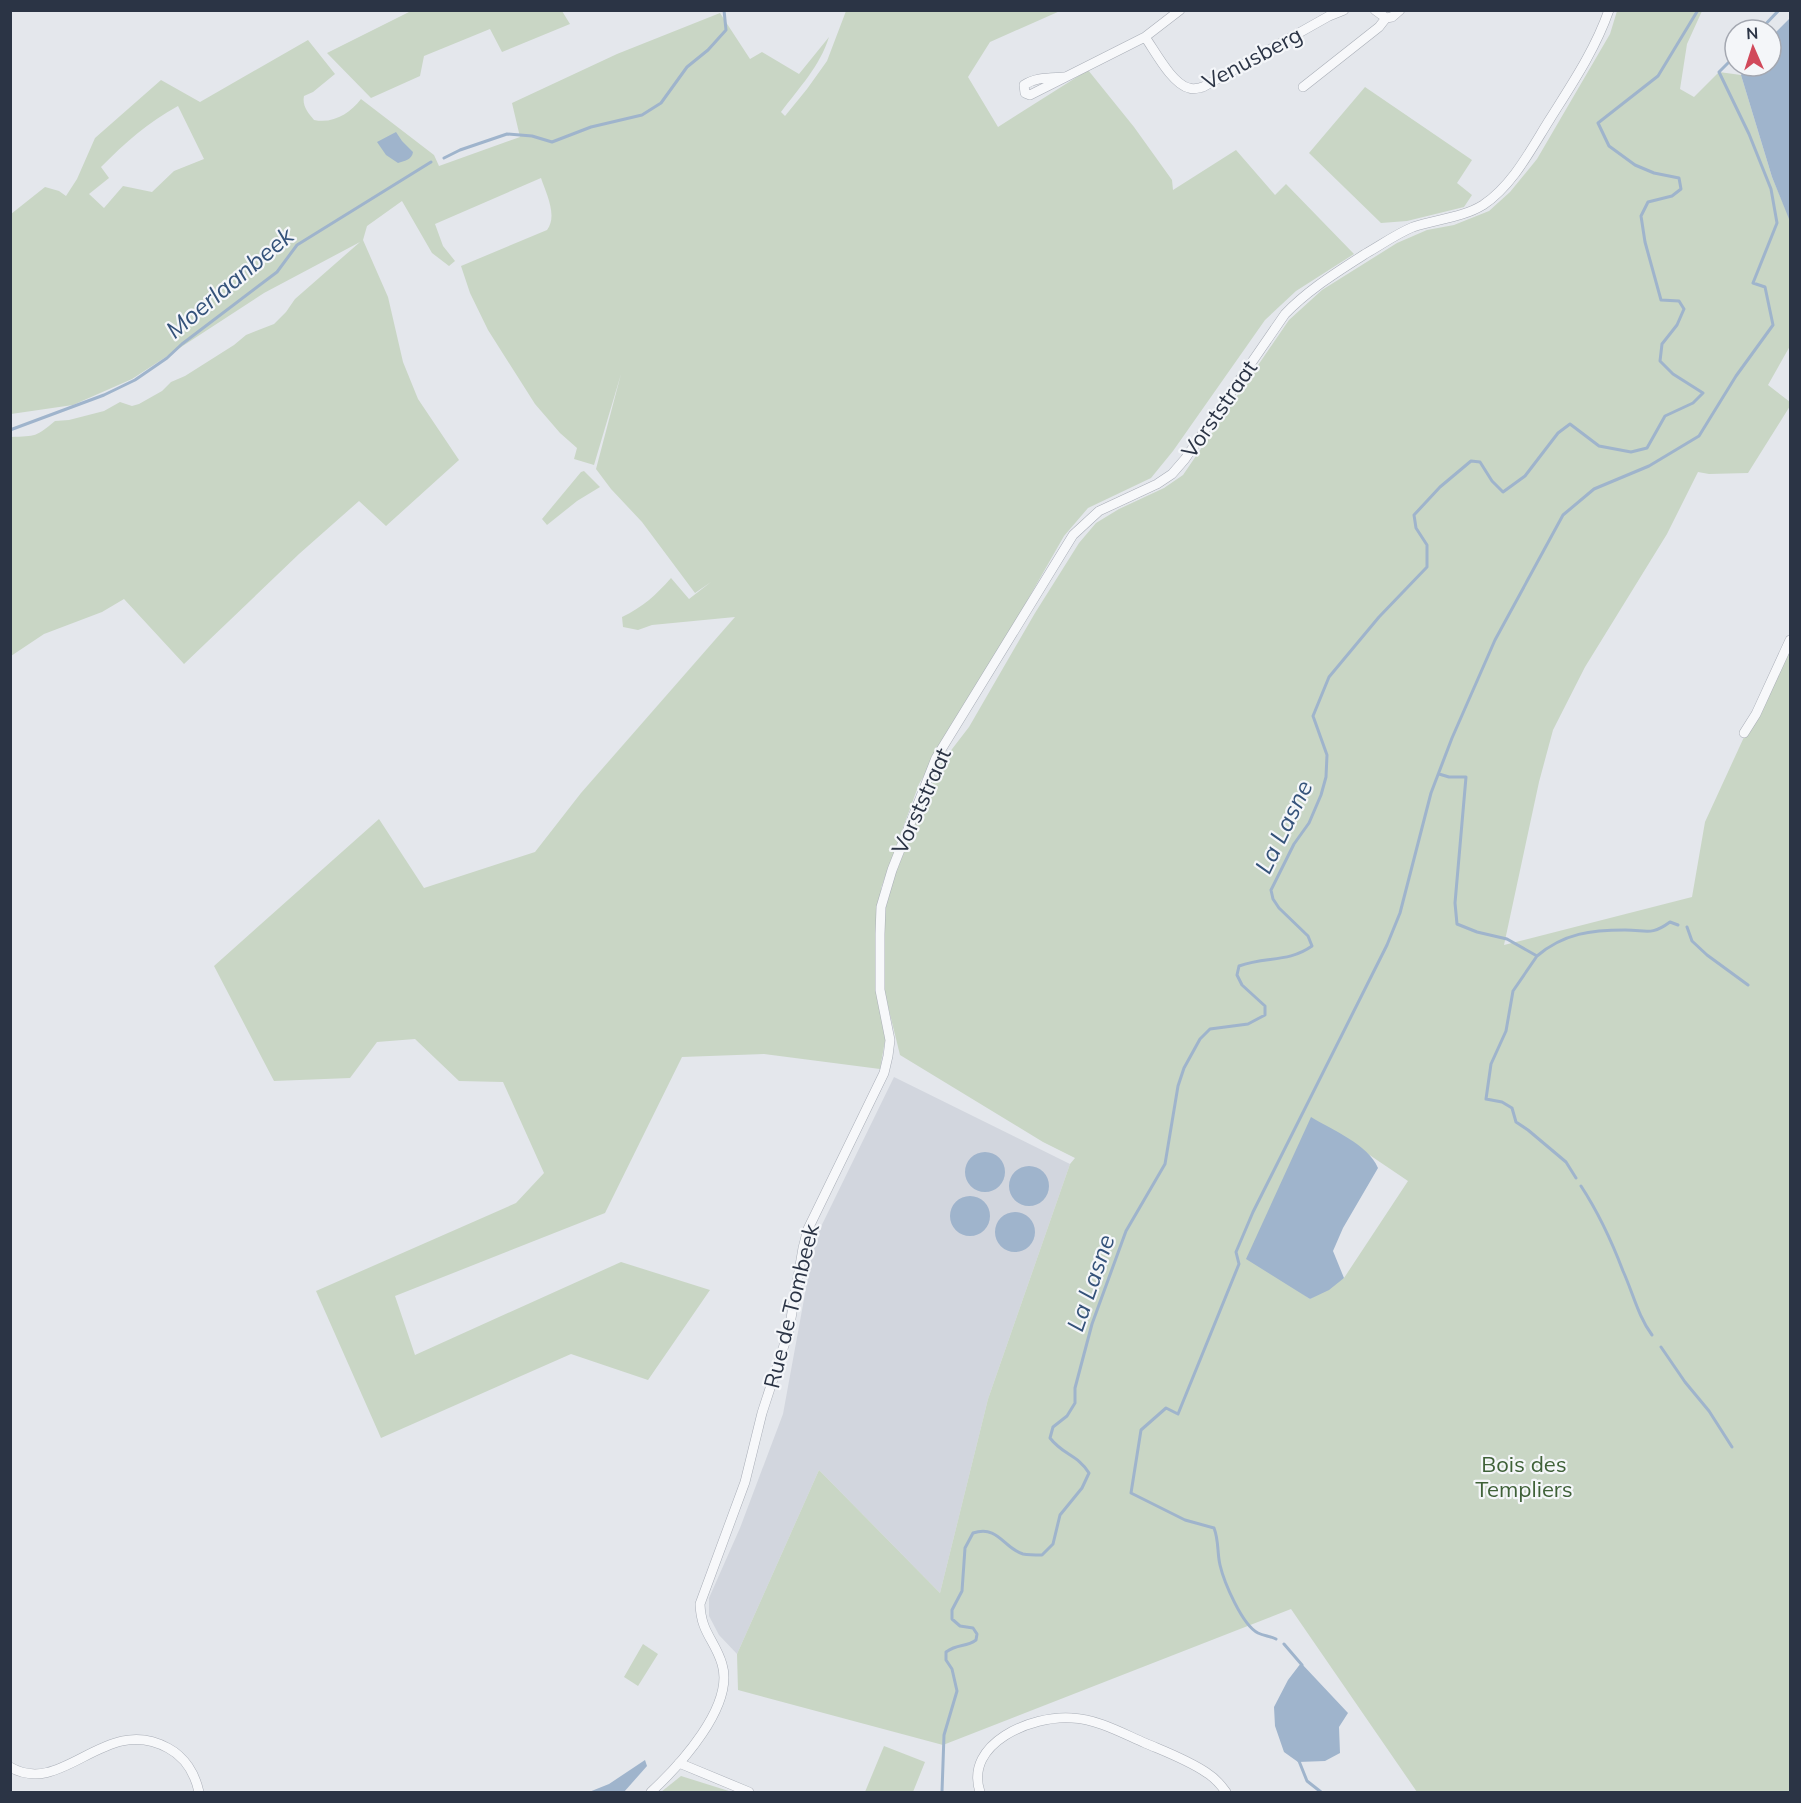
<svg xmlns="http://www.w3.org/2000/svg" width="1801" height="1803" viewBox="0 0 1801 1803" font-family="Mulish,sans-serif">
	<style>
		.built { fill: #d2d6de }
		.green { fill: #c9d6c5; fill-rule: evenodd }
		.water { fill: #9fb4cc }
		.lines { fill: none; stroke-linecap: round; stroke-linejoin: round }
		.stream { stroke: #9fb4cc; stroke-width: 3 }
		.minor-casing { stroke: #a9aeb7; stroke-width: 10 }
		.minor { stroke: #f7f8fa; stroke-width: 9 }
		.labels { text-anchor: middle; stroke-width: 4.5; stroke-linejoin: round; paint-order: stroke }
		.street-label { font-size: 22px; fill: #2b3445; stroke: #f4f6f9 }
		.park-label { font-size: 22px; fill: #3f6138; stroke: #f4f6f9 }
		.water-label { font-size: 24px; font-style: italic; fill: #34527a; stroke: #f4f6f9 }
	</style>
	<rect width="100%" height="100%" fill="#e4e7ec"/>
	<path class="built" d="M 894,1077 L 1070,1164 L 988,1399 L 940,1593 L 819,1470 L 737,1654 L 719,1635 L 709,1616 L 709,1598 L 740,1528 L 783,1414 L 815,1239 Z"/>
	<path class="green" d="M 411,11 L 562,11 L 570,24 L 502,52 L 490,29 L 424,56 L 420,76 L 371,98 L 327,53 Z
		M 846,11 L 1060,11 L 990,42 L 968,77 L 998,127 L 1088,70 L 1134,127 L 1172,180 L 1173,190 L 1236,150 L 1275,195 L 1286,184 L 1354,254 L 1296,291 L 1265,320 L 1173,451 L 1151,478 L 1088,508 L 1064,536 L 991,664 L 919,784 L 881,888 L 885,952 L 885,910 L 892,882 L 939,766 L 969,727 L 1035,613 L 1079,543 L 1096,523 L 1119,509 L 1164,488 L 1183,475 L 1289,320 L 1322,290 L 1397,243 L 1427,230 L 1454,225 L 1489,211 L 1510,192 L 1537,159 L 1610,34 L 1617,11 L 1702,11 L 1687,44 L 1680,89 L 1694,97 L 1719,72 L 1741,75 L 1772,177 L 1790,220 L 1790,346 L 1768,385 L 1790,402 L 1790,406 L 1748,473 L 1709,474 L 1698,472 L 1667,534 L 1585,667 L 1553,730 L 1539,782 L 1504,945 L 1692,897 L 1705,822 L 1790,637 L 1790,1792 L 1417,1792 L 1291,1609 L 943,1745 L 738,1690 L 737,1654 L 819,1470 L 940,1593 L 988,1399 L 1070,1164 L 1075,1158 L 1043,1142 L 900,1055 L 887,1002 L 888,1024 L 880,1069 L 764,1054 L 682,1057 L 605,1213 L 395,1296 L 415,1355 L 621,1262 L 710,1290 L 648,1380 L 571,1354 L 381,1438 L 316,1291 L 516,1203 L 544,1173 L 503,1082 L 459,1081 L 415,1039 L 377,1042 L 350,1078 L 274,1081 L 214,966 L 379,819 L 424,888 L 535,852 L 581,793 L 735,617 L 652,625 L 638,630 L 623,627 L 622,617 C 643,607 656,595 671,578 L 689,599 L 711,582 L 695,593 L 642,522 L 611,489 L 596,469 L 621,374 L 594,465 L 574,459 L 577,448 L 560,433 L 535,404 L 488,330 L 470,293 L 461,266 L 547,230 C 558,216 546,193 541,178 L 435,224 L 443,246 L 455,261 L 449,266 L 432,253 L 402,201 L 367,226 L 363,240 L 388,297 L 403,362 L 418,399 L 459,460 L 386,526 L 359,501 L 299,554 L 184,664 L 124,599 L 102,612 L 44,634 L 11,656 L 11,437 C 36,436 36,437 55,421 L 69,420 L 104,411 L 120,402 L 132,406 L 139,404 L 162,391 L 171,382 L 185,376 L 234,345 L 246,335 L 274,324 L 286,312 L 295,299 L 360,242 L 264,293 L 132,379 L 73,405 L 11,414 L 11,214 L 45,187 L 59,191 L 66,196 L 77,179 L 95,138 L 161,80 L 200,102 L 308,40 L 335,74 L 313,92 L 304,96 C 302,106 308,113 314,120 C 334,124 350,113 361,99 L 434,155 L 439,166 L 520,137 L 512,103 L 617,54 L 720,13 L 750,59 L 762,52 L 799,74 L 829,37 C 820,66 799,88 781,112 L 785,116 L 807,89 L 827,61 ZM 178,106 L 204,159 L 174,171 L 152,192 L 123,186 L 104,208 L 89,194 L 109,178 L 101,167 C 126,142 147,123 178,106 ZM 1337,1133 L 1408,1181 L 1344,1278 L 1310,1299 L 1293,1287 Z
		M 1365,87 L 1472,160 L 1457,183 L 1472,195 L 1464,207 L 1407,221 L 1381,223 L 1309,153 Z
		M 584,471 L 600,487 L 577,501 L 547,525 L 542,519 L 581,472 Z
		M 643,1644 L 658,1654 L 638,1686 L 624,1677 Z
		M 884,1746 L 925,1762 L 913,1792 L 865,1792 Z
		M 681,1776 L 732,1792 L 661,1792 Z"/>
	<path class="water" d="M 1790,18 L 1790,218 L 1789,219 L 1772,177 L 1741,75 L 1747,66 L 1771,66 L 1771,37 Z
		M 396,132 L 402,141 L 413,152 C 412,160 404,161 398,163 L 386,155 L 377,142 Z
		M 1311,1117 C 1332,1130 1368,1144 1378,1168 L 1343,1228 L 1333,1251 L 1344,1278 L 1329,1290 L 1310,1299 L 1246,1259 Z
		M965 1172a20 20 0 1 1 40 0a20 20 0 1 1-40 0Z
		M1009 1186a20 20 0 1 1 40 0a20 20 0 1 1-40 0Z
		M950 1216a20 20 0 1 1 40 0a20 20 0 1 1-40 0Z
		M995 1232a20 20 0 1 1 40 0a20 20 0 1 1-40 0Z
		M 1301,1663 L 1348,1713 L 1339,1727 L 1340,1753 L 1325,1761 L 1298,1762 L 1284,1752 L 1275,1726 L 1274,1707 L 1288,1680 Z
		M 645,1760 L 647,1766 L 624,1792 L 589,1792 L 609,1784 Z"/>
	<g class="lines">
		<path class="stream" d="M 1760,30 L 1779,10
			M 444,158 L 460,150 L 507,134 L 532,136 L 552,142 L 591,127 L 642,115 L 661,103 L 687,67 L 708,50 L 726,30 L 724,10
			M 10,430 L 104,395 L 135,380 L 167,358 L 182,344 L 277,272 L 297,245 L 431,162
			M 1439,774 L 1449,777 L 1466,777 L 1455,903 L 1457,924 L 1477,932 L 1507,939 L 1537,956 L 1513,991 L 1506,1031 L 1491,1064 L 1486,1099 L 1502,1102 L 1512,1108 L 1516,1122 L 1528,1130 L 1566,1162 L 1576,1178
			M 1687,927 L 1692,941 L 1707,955 L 1748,985
			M 1537,956 C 1564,933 1592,930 1625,930 C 1647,930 1651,936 1670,922 L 1678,925
			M 1581,1186 C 1598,1212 1612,1242 1623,1271 C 1633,1293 1638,1316 1652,1335
			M 1661,1347 L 1685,1382 L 1709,1411 L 1732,1447
			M 1276,1639 C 1270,1636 1264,1636 1258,1633 C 1242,1625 1224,1582 1220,1565 C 1217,1552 1219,1541 1214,1528 L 1185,1520 L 1131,1493 L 1141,1430 L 1166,1408 L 1178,1414 L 1239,1264 L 1236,1252 L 1253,1212 L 1387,945 L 1400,913 L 1431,793 L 1452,738 L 1495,640 L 1563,515 L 1594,489 L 1649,466 L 1699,436 L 1736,376 L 1773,325 L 1765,287 L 1753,283 L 1777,223 L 1771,189 L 1749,134 L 1719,72 L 1735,56
			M 1284,1644 L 1302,1665
			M 1299,1761 L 1307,1781 L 1321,1792
			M 942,1792 L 944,1735 L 957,1691 L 952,1669 L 946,1660 L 946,1652 C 959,1643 965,1648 976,1640 L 977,1634 L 973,1628 L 960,1626 L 952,1619 L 952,1610 L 962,1591 L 965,1548 L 973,1533 C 999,1525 1003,1548 1023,1554 C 1029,1555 1036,1555 1042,1555 L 1053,1544 L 1060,1515 L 1082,1488 L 1089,1473 C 1078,1455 1063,1455 1050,1438 L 1053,1427 L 1067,1416 L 1075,1403 L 1075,1388 L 1092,1324 L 1126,1231 L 1165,1164 L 1178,1086 L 1184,1068 L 1200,1039 L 1210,1029 L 1248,1024 L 1265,1015 L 1265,1006 L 1242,985 L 1237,975 L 1239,966 C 1266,956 1288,963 1312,946 L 1308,936 L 1279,908 L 1273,899 L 1271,890 L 1294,844 L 1309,823 L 1321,795 L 1326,777 L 1327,755 L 1313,716 L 1329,677 L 1379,617 L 1427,567 L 1427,545 L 1416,528 L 1414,515 L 1440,487 L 1471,461 L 1480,462 L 1492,481 L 1503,492 L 1525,476 L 1558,433 L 1570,424 L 1599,446 L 1631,452 L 1647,448 L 1665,416 L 1693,403 L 1703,393 L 1673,374 L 1660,361 L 1662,344 L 1677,325 L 1684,309 L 1679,301 L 1661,300 L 1645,242 L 1641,216 L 1648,202 L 1672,196 L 1681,189 L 1679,178 L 1654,173 L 1635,165 L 1609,146 L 1598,123 L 1658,76 L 1698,10"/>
		<defs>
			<path id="minor" d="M 1375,10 L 1386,18
				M 1145,37 C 1155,51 1172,84 1189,88 C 1194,90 1198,88 1203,87 L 1329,16 L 1344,10
				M 1064,77 C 1050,78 1036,77 1024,85 L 1025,93 L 1030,95 L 1145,37 L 1180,10
				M 1303,87 L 1379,27 L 1386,18 L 1392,17 L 1400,10
				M 1744,733 L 1756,714 L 1790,640
				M 679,1763 L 749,1792
				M 10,1767 C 63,1798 105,1713 168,1748 C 185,1757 195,1774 199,1792
				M 651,1792 C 679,1766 735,1706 722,1664 C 715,1640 701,1633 700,1604 L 745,1482 L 762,1413 L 789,1330 L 803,1248 L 808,1229 L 884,1073 L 888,1056 L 890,1040 L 880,990 L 880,934 L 881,907 L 892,870 L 936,758 L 1073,535 L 1099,511 L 1157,484 L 1172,474 L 1185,459 L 1285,314 C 1309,289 1336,273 1365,254 C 1381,245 1396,234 1413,227 C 1436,219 1462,218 1483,205 C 1513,185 1531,149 1550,119 C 1572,84 1595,50 1609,10
				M 980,1792 C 964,1743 1032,1715 1072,1718 C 1097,1719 1122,1733 1145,1743 C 1166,1752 1188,1760 1207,1773 C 1215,1778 1221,1785 1226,1792"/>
		</defs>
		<use href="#minor" class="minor-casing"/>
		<use href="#minor" class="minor"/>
	</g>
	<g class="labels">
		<g class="street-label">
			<text transform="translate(1252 58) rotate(-28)" y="8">Venusberg</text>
			<text transform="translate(1219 409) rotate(-55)" y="8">Vorststraat</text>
			<text transform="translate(921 801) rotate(-66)" y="8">Vorststraat</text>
			<text transform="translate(791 1306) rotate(-76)" y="8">Rue de Tombeek</text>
		</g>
		<g class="park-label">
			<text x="1524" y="1472">Bois des<tspan x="1524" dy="25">Templiers</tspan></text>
		</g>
		<g class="water-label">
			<text transform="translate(230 283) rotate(-40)" y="8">Moerlaanbeek</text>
			<text transform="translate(1284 827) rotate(-64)" y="8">La Lasne</text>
			<text transform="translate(1091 1283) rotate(-71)" y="8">La Lasne</text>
		</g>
	</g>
	<rect width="1801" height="1803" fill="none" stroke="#2b3445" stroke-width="24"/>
	<g transform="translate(1753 48) rotate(357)"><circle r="28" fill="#f4f6f9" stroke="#a4a8b1" stroke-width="1.5"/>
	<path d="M0-4.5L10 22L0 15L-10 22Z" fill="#d1495b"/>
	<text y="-9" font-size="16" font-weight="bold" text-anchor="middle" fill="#2b3445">N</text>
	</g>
</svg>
